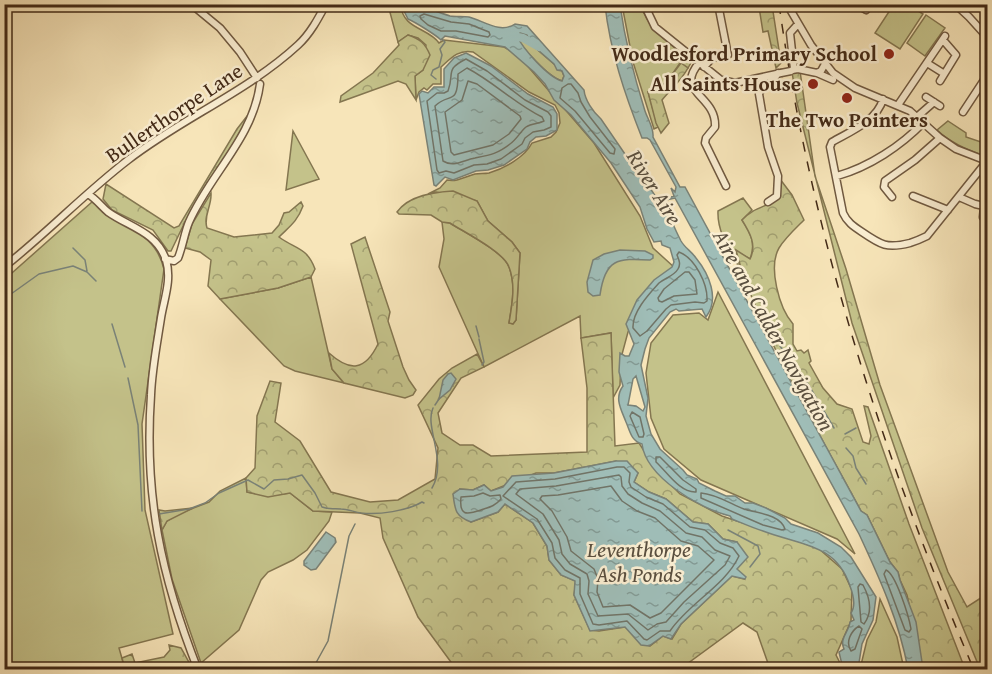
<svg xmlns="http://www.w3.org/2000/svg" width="992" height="674" viewBox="0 0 992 674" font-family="'Gentium Book Plus',serif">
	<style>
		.green { fill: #c4c28a; stroke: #847650; stroke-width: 1.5 }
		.forest { fill: url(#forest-crowns); stroke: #847650; stroke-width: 1.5; fill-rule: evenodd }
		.water { fill: url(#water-ripples); stroke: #7a8277; stroke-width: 1.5; fill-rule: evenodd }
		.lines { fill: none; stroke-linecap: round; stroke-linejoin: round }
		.shore { stroke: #717467; stroke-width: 1.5 }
		.stream { stroke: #7a8277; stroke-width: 1.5 }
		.river { stroke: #9fbdb7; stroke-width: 8 }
		.minor-casing { stroke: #705940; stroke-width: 9 }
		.minor { stroke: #faeed2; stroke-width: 6 }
		.rail { stroke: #432a17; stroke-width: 1.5; stroke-dasharray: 10 10; stroke-linecap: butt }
		.minor-bridge-casing { stroke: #705940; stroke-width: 9; stroke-linecap: butt }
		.minor-bridge { stroke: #faeed2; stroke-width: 6 }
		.poi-dot { fill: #8f2418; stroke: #faeed2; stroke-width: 2 }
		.labels { text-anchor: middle; stroke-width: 5; stroke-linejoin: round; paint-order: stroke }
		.poi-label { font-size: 21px; font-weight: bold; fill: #432a17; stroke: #faeed2; text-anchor: end }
		.street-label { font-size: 21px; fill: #432a17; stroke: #faeed2 }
		.water-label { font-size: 22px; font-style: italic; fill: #5a4f3f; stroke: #faeed2 }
	</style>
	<defs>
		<pattern id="forest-crowns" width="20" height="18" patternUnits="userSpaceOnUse" patternTransform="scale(1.5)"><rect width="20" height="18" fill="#c4c28a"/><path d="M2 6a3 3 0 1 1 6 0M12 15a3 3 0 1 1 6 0" fill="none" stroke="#a19e70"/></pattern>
		<pattern id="water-ripples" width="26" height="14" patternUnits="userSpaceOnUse" patternTransform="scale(1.5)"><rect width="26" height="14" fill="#9fbdb7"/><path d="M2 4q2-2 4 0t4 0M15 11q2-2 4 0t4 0" fill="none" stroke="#839a94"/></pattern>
	</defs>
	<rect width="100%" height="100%" fill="#f7e5b9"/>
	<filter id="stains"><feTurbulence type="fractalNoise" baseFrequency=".00333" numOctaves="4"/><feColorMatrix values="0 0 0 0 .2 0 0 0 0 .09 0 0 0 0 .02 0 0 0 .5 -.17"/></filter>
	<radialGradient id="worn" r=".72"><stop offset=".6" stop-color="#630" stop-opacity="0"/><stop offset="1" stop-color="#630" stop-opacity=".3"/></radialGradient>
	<path class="green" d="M 894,4 L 909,5 L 923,14 L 900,49 L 875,33 Z
		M 388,5 L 401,5 C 402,29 429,28 439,43 L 444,40 L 504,47 L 518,55 L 594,143 L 640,216 L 653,248 L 675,268 L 637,312 L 628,332 L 621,358 L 620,385 L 613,398 L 611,333 L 581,338 L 580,316 L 484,367 L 439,267 L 444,239 L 442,222 L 450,223 C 464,232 504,252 509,267 C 516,285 512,304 509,323 L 513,324 L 516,320 L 520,253 L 512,242 L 488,221 L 477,201 L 436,192 L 428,194 L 440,188 L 447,180 C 458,182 464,177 475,174 C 480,173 484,174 489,173 C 505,168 525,157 532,143 L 551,137 L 556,132 L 560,123 L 559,113 L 555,105 L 529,92 L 473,52 C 459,49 451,58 441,67 L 441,84 L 433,84 L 427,90 L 424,88 L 419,92 L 416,100 L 415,76 L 423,70 L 426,45 L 418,38 L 408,35 L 398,42 Z
		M 622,5 L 641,5 C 648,31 672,45 692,61 L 688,68 L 680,63 L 666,83 L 648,92 L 658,127 L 654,129 L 633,62 Z
		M 926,15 L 945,28 L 925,56 L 907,43 Z
		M 520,33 L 527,35 L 531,44 L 562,71 L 564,76 L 562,81 C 548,77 523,49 516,36 Z
		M 948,121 L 966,133 L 966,137 L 987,144 L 987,157 C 969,150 952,144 937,130 Z
		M 293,131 L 319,179 L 286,190 Z
		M 743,198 L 752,210 L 742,220 C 751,233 756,244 750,259 L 736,251 L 741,271 C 731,252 717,233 718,211 Z
		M 92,202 C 120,226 155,231 164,269 L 142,424 L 145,510 L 173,634 L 119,648 L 125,669 L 5,669 L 4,280 Z
		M 311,277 L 332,369 L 344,383 L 295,371 L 284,366 L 220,299 L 278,288 Z
		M 718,292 L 855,554 L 837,539 L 701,480 L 664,449 L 651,418 L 646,373 L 651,343 L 673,315 L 699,313 L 708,320 Z
		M 246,478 L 247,492 L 268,496 L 290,493 L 313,511 L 332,512 L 329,521 L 307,550 L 293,560 L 268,572 L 261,580 L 239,630 L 201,663 L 172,579 L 162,530 L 167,521 L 178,514 L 209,502 L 220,491 Z
		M 880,599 L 897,637 L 904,669 L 860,669 L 867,640 L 876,622 Z"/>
	<path class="forest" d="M 743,5 L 772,5 L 781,63 L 776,68 L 768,31 L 763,32 L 759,7 L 743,7 Z
		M 408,35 C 420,39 425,43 430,55 L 423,70 L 415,76 L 416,100 L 406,84 L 398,81 L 340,102 L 341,96 L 373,73 L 399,45 L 398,42 Z
		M 681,63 L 688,68 C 681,81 671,89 662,100 L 669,123 L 661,133 L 656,123 L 648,92 L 666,83 Z
		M 800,71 L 815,176 L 846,269 L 880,385 L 948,572 L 967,607 L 987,594 L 987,669 L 980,669 L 922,528 L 852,323 L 797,103 L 792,72 Z
		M 251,111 L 241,132 L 184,224 L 171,251 L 168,251 L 153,230 L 112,210 L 103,199 L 106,184 L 174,228 L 179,226 L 237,129 Z
		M 780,179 L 792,195 L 804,220 C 796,228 785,238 779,248 C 768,267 779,308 793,324 L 793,344 L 797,351 L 801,350 L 804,353 L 808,350 L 811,361 L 809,363 L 823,388 L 837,404 L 852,409 L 863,442 L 869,444 L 871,436 L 864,406 L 868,407 L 909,524 L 965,669 L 923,669 L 907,595 L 900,580 L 898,572 L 890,562 L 867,515 L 861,511 C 830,454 798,398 771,340 C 757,310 744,282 736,250 L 750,259 C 757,245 750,233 742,220 C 754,207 764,208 778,199 L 778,181 Z
		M 453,191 L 477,201 L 488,221 L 512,242 L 520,253 L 516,320 L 513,324 L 509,323 C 512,305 516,285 509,267 C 504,252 464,232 450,223 L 442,222 L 431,215 L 399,214 L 397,212 C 409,195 435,192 453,191 Z
		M 211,193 C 212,206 203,216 207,228 L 234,237 L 272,233 L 279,225 L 284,213 L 289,212 L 301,202 L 303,206 C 297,222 290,226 279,237 C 295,249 307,247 315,269 L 311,277 L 278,288 L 220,299 L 208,286 L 211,260 L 200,252 L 185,248 L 192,224 Z
		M 365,237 L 390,312 L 388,321 L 403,367 L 409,380 L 416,390 L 413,395 L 405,398 L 344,383 L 332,369 L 329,353 C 350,372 365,371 378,344 L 351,244 Z
		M 611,333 L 615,446 L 639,443 L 657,471 L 680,494 L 722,516 L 818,548 L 842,569 L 852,590 L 851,621 L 836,655 L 842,667 L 841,669 L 770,669 L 757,632 L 743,623 L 680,669 L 456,669 L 418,617 L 383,538 L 380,518 L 360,513 L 313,511 L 290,493 L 268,497 L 247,492 L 246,478 L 255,468 L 257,416 L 270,381 L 281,383 L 275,422 L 300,441 L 331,492 L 370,502 L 398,500 L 435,479 L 438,448 L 418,405 L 439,379 L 452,368 L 477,354 L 484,367 L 461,378 L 438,413 L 442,433 L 460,445 L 473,445 L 491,456 L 587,452 L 587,388 L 581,338 ZM 616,461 L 638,473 L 634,482 L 649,492 L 666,499 L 693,522 L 708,524 L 723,539 L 737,542 L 737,570 L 744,579 L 732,576 L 681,624 L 672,639 L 663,636 L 650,646 L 625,627 L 599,631 L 590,630 L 574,595 L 576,581 L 561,575 L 549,560 L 547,546 L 533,523 L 505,504 L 498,512 L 471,522 L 460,489 L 473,490 L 484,485 L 491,491 L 536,473 L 554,473 Z
		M 193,508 L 167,521 L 162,530 L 159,510 L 165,511 Z
		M 169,645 L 181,648 L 191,666 L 159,670 L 125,669 L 122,658 L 132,654 L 135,663 L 164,657 L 170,650 Z"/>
	<path class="water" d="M 404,5 C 421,4 433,11 450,16 C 456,17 463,16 469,17 C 484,21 500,34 515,24 L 527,26 L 584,90 C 585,100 593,112 601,119 L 627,157 L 641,172 L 643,178 L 656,197 L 663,200 L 674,196 L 671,188 L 675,192 L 676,187 L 650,140 L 647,138 L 642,138 C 625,95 610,51 605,5 L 620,5 C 625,40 634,76 645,111 C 648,120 654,128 653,137 L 680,187 L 685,187 L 861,511 L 867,515 L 890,562 L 898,572 L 900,580 L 916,622 L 923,669 L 908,669 C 899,621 880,579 859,534 L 675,198 L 666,200 L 662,204 C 670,215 674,228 681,241 C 685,248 691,251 696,258 C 709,274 720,299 706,317 L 702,309 L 679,311 L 676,309 L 670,312 L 649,338 L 645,349 L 641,365 L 648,398 L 646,416 L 651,434 L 660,449 L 683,470 L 687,475 L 697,479 L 699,483 L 715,491 L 726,496 L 735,496 L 745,503 L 753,503 L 766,508 L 785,518 L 791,524 L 818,533 L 841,547 L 851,557 L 876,597 L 873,620 L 862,644 L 858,669 L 843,669 L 839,652 L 844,649 C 839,638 849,632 850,622 L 854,620 L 851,613 C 856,606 853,594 850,586 C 836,543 799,545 763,531 C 753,528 742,523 732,519 L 730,516 C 700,509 646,477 642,444 C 631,441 630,431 626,422 C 621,409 614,398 623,386 L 619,372 L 620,353 L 625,356 L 629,356 L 634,344 L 626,324 L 637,300 L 654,280 L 672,267 L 674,262 L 670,248 L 662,245 L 661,241 L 654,242 L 647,229 L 640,207 L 611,163 L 571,115 L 554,100 L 545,84 L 534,72 L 505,47 L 445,36 L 441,40 C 436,35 415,22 408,19 L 404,11 ZM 520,33 L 527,35 L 531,44 L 554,64 L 557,70 L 562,71 L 564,76 L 562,81 C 548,77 523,49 517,36 ZM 636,376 L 645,407 L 643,411 L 636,406 L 628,405 L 633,379 Z
		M 466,53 L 491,66 L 528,94 L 553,107 L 557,114 L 557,130 L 546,136 L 536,137 L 530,142 L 527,149 L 504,165 L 488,170 L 476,171 L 453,180 L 445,177 L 436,186 L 434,185 L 419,94 L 422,91 L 428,93 L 434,87 L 444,87 L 444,69 L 454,58 Z
		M 620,250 L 645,251 L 653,255 L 653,258 L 650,260 C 617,258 605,259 600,295 L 593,296 L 588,292 L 587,282 L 593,260 L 604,254 Z
		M 451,373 L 456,379 L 450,390 L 439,399 L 443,380 L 448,374 Z
		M 616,461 L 627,461 L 638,473 L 634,482 L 649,492 L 666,499 L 693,522 L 708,524 L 723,539 L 737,542 L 748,557 L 737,569 L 746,577 L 745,579 L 732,576 L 681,624 L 671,639 L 663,636 L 649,646 L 641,645 L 625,627 L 590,631 L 574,595 L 575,581 L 561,575 L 549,560 L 547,546 L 533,523 L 505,504 L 498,512 L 471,522 C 455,516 455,510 453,494 L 460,489 L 473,490 L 484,485 L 491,491 L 503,487 L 512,476 L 554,473 Z
		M 326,532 L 335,538 L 336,542 L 316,569 L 311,570 L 304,565 L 304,561 Z"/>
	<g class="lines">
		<path class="shore" d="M 424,14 L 451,22 L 469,24 L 489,32 L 490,35 L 488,37 L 456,31 L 441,31 L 428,25 L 421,19 L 420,16 Z
			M 466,59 L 487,71 L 525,100 L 548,112 L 551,116 L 551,127 L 544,130 L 533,132 L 525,138 L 522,144 L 501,159 L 487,164 L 474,165 L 454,173 L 446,171 L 439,173 L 437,170 L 427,101 L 437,93 L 444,93 L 448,91 C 455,73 444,70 466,59 Z
			M 467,68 C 494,82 515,104 542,117 L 544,121 C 539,124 532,123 526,127 C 520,132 517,139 510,144 C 497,154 490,155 475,158 C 463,160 454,168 443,161 L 435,106 C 449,92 458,107 458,74 Z
			M 468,81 L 477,84 L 520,116 L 521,119 L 509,134 L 493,145 L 454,155 L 451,152 L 445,112 L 462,100 Z
			M 568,84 L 571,84 L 578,93 L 581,102 L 590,117 L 615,149 L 614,154 L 610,153 L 575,111 L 560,98 L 562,88 Z
			M 679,252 C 695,258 708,284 707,301 L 704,303 L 695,302 L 671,305 L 666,309 L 647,331 L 640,336 L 633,328 C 632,312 649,294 659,283 C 665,278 674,276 678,269 C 681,264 679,260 677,255 Z
			M 685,272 L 689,272 L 695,280 L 697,294 L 674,296 L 662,302 L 659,301 L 658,298 L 664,289 Z
			M 632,412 L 640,417 L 644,434 L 643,437 L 639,437 L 630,416 Z
			M 656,457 L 660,457 L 683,480 L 696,489 L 696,492 C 680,493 667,472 656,462 Z
			M 617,467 L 624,467 L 630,473 L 629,482 L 631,487 L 646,497 L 663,504 L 690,527 L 705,530 L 720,543 L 733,548 L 739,556 C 725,586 689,603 670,631 L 660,631 L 647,640 L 644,639 L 627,621 L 599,625 L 593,624 L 580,594 L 580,578 L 565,570 L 555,558 L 552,543 L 537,519 L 503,496 L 516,482 L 555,479 Z
			M 619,475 L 621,477 L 622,486 L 628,494 L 642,503 L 660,511 L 686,533 L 702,537 L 715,550 L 730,556 L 725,565 L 684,602 L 666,622 L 657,624 L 648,630 L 628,614 L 598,616 L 588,594 L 589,581 L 587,574 L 570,564 L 562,554 L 559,540 L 543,514 L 516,494 L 520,489 L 556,486 Z
			M 611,486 L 622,501 L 637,511 L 655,518 L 681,541 L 698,546 L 714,560 L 661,613 L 650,618 L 630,605 L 603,607 L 597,592 L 598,579 L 594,569 L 571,551 L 567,537 L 552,511 L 540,499 L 542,496 L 558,495 Z
			M 483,493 L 490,496 L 500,495 L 501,499 C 495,506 490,507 481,510 C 466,515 459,516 461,497 L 474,496 Z
			M 701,493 C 716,494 731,504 744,509 C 756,513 780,514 785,529 L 782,530 L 763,525 L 701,498 Z
			M 886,570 C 896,574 909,617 911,629 L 909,632 L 905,630 L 884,574 Z
			M 860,584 L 863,585 C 870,598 873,612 864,624 L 861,622 L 858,587 Z
			M 859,626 L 862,629 L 855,649 L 851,651 C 845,642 851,631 859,626 Z"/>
		<path class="stream" d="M 436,79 L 431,75 L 433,70 L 439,67 L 442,55 L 440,49 L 445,42 L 442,39
			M 73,248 L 85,260 L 87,271
			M 4,299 L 39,274 L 73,266 L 87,272 L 96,281
			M 112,324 L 125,367
			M 476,326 L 479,337
			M 479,339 L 484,362 L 482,365
			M 780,346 L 808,384 L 834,428
			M 128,378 L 138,425 L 142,511
			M 435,405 L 439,399
			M 845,434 L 856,428
			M 846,448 L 853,456 L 856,468 L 866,484
			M 432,488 C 448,461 424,427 433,408
			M 159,514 L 189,509 L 205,503 L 219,493 L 248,480 L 264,489 L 274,480 L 288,479 L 302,475 L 315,493 L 322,507 C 329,510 334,508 341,509 C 348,509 354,512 361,513 C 379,515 407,511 422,502 L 424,503
			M 728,530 L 758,546 L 760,554 L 750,567
			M 4,620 L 5,623
			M 312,670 L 328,641 L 349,536 L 355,524"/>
		<path class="river" d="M 508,35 L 523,38 L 539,47"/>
		<defs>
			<path id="minor" d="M 191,4 L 220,28 L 240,52 L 257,78
				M 644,4 L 655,27 L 721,80 L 735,83 L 781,73
				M 789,4 L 791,11 L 811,45 L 833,73 L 855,88 L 910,111 L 940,138 L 956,149 L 987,161 L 927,236 C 921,239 916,241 910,243 C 887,249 881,245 862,232 C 853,226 847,222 843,213 L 830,147 L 832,142 C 851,131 877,121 883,99
				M 856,4 L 866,10 L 871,4
				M 955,4 L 969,17 L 988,38
				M 699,63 C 674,93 717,95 715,127 L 706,138 L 705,143 L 726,186
				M 927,63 L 943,73
				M 704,67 L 712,58 L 728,55 L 718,4
				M 794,69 L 790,33 L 798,24
				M 792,70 L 798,69 L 817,73 L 821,71 L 825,64
				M 817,73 L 833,80
				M 940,81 L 956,55 L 943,40
				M 926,97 L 940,106
				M 898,105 L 945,36
				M 963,112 L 988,74
				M 918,116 L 934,102
				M 837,176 C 869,167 901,146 924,122
				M 88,194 C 96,199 101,206 108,212 C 129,227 157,232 166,260 C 172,280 164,299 161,318 C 157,344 152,369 151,395 C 144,496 161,576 198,670
				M 913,196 L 948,210
				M 892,197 L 884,187 L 885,181 L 915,160 L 940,138
				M 959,197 L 975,204 L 988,207
				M 768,202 L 777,196 L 778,176 L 768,147 L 759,94 C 762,84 774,82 778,73
				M 984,207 L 983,217 L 988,218
				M 165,259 L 174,261 L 178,258 C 183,246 184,234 189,222 C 210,174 253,138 260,84
				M 4,267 C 47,233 85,193 128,160 C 182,118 247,92 298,45 C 310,34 318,19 326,4"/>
		</defs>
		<use href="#minor" class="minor-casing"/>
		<use href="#minor" class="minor"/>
		<path class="rail" d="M 779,4 C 811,234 883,457 974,670"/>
		<defs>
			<path id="minor-bridge" d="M 781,73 L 791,71"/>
		</defs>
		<use href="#minor-bridge" class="minor-bridge-casing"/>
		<use href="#minor-bridge" class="minor-bridge"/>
	</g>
	<g class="poi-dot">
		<circle cx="889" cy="54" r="6"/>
		<circle cx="813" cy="84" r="6"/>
		<circle cx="847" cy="98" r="6"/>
	</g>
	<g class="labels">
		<g class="poi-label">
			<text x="877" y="61">Woodlesford Primary School</text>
			<text x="801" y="91">All Saints House</text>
			<text x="847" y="127" text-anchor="middle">The Two Pointers</text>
		</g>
		<g class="street-label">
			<text transform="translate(174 113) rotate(-34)" y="7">Bullerthorpe Lane</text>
		</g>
		<g class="water-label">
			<text transform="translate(655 187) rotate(58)" y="8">River Aire</text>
			<text transform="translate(774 330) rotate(61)" y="8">Aire and Calder Navigation</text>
			<text x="639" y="557">Leventhorpe<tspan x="639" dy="25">Ash Ponds</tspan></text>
		</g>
	</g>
	<rect width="992" height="674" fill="none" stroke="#f7e5b9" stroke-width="24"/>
	<rect x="6" y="6" width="980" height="662" fill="none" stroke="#432a17" stroke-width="3"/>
	<rect x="12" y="12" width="968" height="650" fill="none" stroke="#432a17" stroke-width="1.5"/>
	<rect width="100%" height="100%" filter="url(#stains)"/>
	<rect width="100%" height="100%" fill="url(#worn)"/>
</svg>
